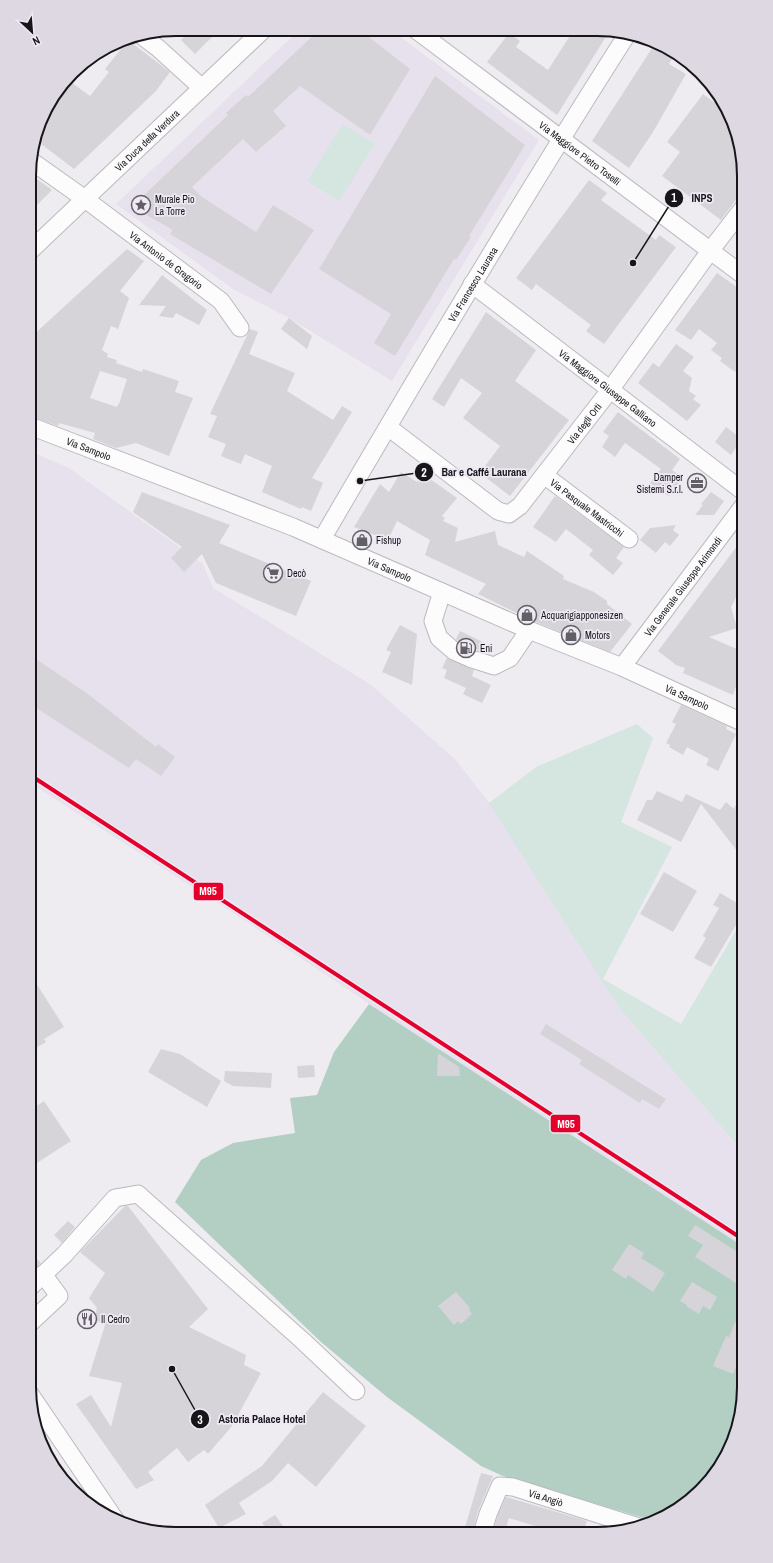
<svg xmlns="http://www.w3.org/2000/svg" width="773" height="1563" viewBox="0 0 773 1563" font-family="'Archivo Narrow',sans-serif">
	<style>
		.built { fill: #e7e1ee }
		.green { fill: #d4e6df }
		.forest { fill: #b3cfc3 }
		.building { fill: #d6d4d8; fill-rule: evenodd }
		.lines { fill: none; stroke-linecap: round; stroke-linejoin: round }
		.minor-casing { stroke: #bbb9be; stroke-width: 19 }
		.minor { stroke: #fcfcfd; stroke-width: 17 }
		.rail-1-casing { stroke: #eee9f4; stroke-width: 7 }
		.rail-1 { stroke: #e4002b; stroke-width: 4 }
		.labels { text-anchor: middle; stroke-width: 3.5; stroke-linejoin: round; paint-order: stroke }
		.street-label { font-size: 10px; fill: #171519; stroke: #eee9f4 }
		.poi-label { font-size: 10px; fill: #171519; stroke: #eee9f4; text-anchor: start }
		.rim { fill: none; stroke: #171519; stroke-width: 2 }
		.leader { fill: none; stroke: #171519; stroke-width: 1.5 }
		.callout-dot { fill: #171519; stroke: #eee9f4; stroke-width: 1.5 }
		.mark-label { font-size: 12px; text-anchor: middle; font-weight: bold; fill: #fff }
		.callout-label { font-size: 11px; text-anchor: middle; font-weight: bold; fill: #171519; stroke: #eee9f4; stroke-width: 3.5; stroke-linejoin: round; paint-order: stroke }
		.line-badge { stroke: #eee9f4; stroke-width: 1.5 }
		.badge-label { font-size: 11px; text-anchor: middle; font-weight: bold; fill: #fff }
	</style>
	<rect width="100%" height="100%" fill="#eeecf1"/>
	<path class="built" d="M 299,30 L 391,30 L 539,140 L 392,381 L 289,318 L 233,289 L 116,204 Z
		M 30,451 L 69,468 L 203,564 L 213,588 L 370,684 L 456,760 L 497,813 L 620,1009 L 744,1153 L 744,1249 L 474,1074 L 241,918 L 30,783 Z"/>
	<path class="green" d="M 343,124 L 375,144 L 339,201 L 307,181 Z
		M 637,724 L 653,738 L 621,822 L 672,847 L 603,979 L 681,1024 L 737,929 L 744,937 L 744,1153 L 620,1009 L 489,803 L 536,767 Z"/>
	<path class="forest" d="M 369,1004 L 744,1247 L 744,1397 L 733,1443 L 713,1477 L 679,1509 L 654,1521 L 503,1476 L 481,1466 L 387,1397 L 321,1342 L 175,1202 L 201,1160 L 233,1143 L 295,1133 L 290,1098 L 317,1095 L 334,1052 Z"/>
	<path class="building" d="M 192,29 L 220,29 L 195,54 L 181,40 Z
		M 319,30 L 360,30 L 410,69 L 370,135 L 300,86 L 273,111 L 286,126 L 256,152 L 243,139 L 192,187 L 202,197 L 256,232 L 273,205 L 314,230 L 271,294 L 170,234 L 173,230 L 141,212 L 140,199 L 228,115 L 226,113 L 246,95 L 248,97 Z
		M 573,31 L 609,32 L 557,115 L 487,62 L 509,33 L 520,41 L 516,47 L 548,70 Z
		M 128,40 L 170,72 L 156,91 L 74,169 L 36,140 L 44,111 L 68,80 L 90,96 L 109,72 L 105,69 Z
		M 656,42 L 662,44 L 675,53 L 669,64 L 686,74 L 653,132 L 629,168 L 592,141 Z
		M 435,76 L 525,145 L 469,236 L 471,237 L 456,260 L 454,259 L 395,356 L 374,343 L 391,314 L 319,269 Z
		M 703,94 L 719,106 L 740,152 L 744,176 L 744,189 L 721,220 L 662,176 L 680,152 L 667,142 Z
		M 30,174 L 52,190 L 30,212 Z
		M 589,180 L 607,193 L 601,200 L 656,240 L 659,235 L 676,247 L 604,344 L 586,331 L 591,325 L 536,284 L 532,290 L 516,278 Z
		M 127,249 L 144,261 L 120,291 L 129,298 L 118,329 L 111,326 L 102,350 L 108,354 L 107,357 L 117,360 L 116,363 L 142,372 L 143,369 L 179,381 L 175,392 L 193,398 L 169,456 L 136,443 L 116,448 L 93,439 L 95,433 L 59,423 L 58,426 L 30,416 L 30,338 ZM 100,371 L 127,379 L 119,404 L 118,404 L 117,407 L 90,398 Z
		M 717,273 L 744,292 L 744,360 L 735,372 L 720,361 L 722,358 L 711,350 L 717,343 L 699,329 L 691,340 L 675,330 Z
		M 162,275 L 207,310 L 199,325 L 176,313 L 173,318 L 159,316 L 166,306 L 139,305 Z
		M 486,312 L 536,350 L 515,381 L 569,420 L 510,496 L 480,473 L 500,446 L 463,418 L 482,393 L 461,378 L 444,407 L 432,399 Z
		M 289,318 L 312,336 L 307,349 L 281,329 Z
		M 250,329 L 258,332 L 249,354 L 295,373 L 287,391 L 333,420 L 342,406 L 352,412 L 312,478 L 323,483 L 311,511 L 302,507 L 301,509 L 262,492 L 272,466 L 245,454 L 241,464 L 221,456 L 226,444 L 208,437 L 217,416 L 210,414 Z
		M 676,344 L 694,357 L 683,371 L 692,378 L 689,391 L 696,396 L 693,399 L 701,405 L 687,421 L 638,383 L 653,363 L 659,367 Z
		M 618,412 L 680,459 L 672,470 L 683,478 L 668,496 L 650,483 L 661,469 L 625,443 L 615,457 L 602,447 L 609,436 L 603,432 Z
		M 726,427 L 742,439 L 731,455 L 715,442 Z
		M 401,472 L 417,482 L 423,474 L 457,498 L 442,516 L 445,518 L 443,521 L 458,528 L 455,542 L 495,531 L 498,545 L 524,557 L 527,551 L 564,576 L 563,579 L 594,592 L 607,601 L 607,604 L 632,624 L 610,652 L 533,621 L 478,594 L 486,584 L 425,555 L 430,540 L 397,521 L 388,540 L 354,527 L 380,484 L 389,492 Z
		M 142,492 L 230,525 L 219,543 L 311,581 L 296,616 L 216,583 L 202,554 L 184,572 L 171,558 L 182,547 L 133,512 Z
		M 711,492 L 724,501 L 714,515 L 695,515 L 703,505 L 701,504 Z
		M 555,496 L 624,547 L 616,558 L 623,563 L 613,575 L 589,555 L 593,550 L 566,529 L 556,542 L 533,527 Z
		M 676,525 L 673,530 L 679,535 L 670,546 L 665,542 L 656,553 L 640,540 L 650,528 Z
		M 744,537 L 744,582 L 731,607 L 737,628 L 709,637 L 744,652 L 744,687 L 737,684 L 733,695 L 683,673 L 685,668 L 676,665 L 658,651 Z
		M 400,625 L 417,634 L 412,685 L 382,672 L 391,652 L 386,650 Z
		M 460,631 L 487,644 L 483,652 L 459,642 L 456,639 Z
		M 30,655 L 88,694 L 156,747 L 158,744 L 175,757 L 161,776 L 136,759 L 129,768 L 30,704 Z
		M 447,658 L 474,670 L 472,676 L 491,685 L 482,703 L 463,694 L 466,688 L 444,678 L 447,670 L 442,668 Z
		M 681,705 L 727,726 L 726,729 L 736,734 L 718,771 L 706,765 L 709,759 L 687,747 L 683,755 L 669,747 L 670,745 L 666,743 L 676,724 L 672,722 Z
		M 744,787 L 744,860 L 701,804 L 681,842 L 637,820 L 647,800 L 652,800 L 657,791 L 682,802 L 686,794 L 720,810 L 726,802 L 734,809 Z
		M 664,872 L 697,891 L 673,932 L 640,914 Z
		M 720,893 L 744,907 L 744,923 L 739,920 L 711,967 L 694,958 L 706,938 L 703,936 L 719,908 L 713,905 Z
		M 29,972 L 64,1027 L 44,1039 L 46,1042 L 29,1052 Z
		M 546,1024 L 666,1099 L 659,1109 L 642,1099 L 640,1103 L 579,1064 L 582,1060 L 540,1034 Z
		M 161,1049 L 180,1054 L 221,1081 L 207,1107 L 148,1072 Z
		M 438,1053 L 459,1067 L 460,1076 L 437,1076 Z
		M 314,1065 L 315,1077 L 298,1078 L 297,1066 Z
		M 225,1071 L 272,1073 L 271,1088 L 233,1086 L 224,1081 Z
		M 44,1101 L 71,1141 L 29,1168 L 29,1111 Z
		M 125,1206 L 128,1206 L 208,1309 L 189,1327 L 246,1355 L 244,1365 L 261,1373 L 232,1426 L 208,1454 L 204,1450 L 188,1462 L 177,1448 L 148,1472 L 154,1480 L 136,1489 L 76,1404 L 91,1395 L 111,1427 L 122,1383 L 89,1376 L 105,1325 L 94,1319 L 97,1308 L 89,1298 L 105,1273 L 80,1252 Z
		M 68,1221 L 75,1227 L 62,1243 L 54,1235 Z
		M 695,1225 L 744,1256 L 744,1288 L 695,1257 L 703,1245 L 688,1236 Z
		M 629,1244 L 644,1253 L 641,1258 L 665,1273 L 653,1292 L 628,1275 L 626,1279 L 612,1270 Z
		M 29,1251 L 41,1263 L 29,1274 Z
		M 692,1282 L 717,1297 L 710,1310 L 703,1306 L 699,1314 L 686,1306 L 687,1305 L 680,1301 Z
		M 456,1292 L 470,1308 L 469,1310 L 472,1314 L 461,1324 L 458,1321 L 454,1325 L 438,1306 Z
		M 735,1322 L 744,1326 L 744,1347 L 733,1374 L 713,1366 L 726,1336 L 729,1337 Z
		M 323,1392 L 366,1426 L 316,1487 L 288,1463 L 272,1481 L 239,1503 L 246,1514 L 219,1528 L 205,1505 L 262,1466 Z
		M 481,1473 L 493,1476 L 478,1511 L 472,1534 L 463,1534 Z
		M 506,1497 L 587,1521 L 583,1534 L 561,1534 L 509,1518 L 504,1534 L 493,1534 L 497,1517 Z
		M 275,1515 L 288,1533 L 270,1533 L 262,1523 Z"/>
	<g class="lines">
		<defs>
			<g id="minor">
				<path id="s1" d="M 416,30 L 744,276"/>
				<path d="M 142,36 L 158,48 L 202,88"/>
				<path id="s2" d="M 30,160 L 85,199 L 221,301 L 240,328"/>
				<path id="s3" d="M 30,251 L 263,30"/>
				<path id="s4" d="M 472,284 L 744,492"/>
				<path id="s5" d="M 30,426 L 293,527 L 529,630 L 622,667 L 744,723"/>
				<path id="s6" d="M 388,427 L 498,511 L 509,514 L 520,506 L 610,390 L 710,251 L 744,207"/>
				<path id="s7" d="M 544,475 L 629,539"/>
				<path id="s8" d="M 322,539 C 421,369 522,199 628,33"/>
				<path d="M 442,592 L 433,621 L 439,638 L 454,651 L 472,659 L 494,666 L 510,658 L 529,630"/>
				<path id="s9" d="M 622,667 L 744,505"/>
				<path d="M 29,1288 L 64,1255 L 115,1198 L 138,1194 L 303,1341 L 356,1391"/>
				<path d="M 29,1324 L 59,1296 L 43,1274"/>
				<path d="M 30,1394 L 116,1521"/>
				<path id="s10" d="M 482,1534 L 488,1514 L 500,1486 L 513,1487 L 639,1527"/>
			</g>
		</defs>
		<use href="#minor" class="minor-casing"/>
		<use href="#minor" class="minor"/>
		<defs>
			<path id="rail-1" d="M 30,775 L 744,1240"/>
		</defs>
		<use href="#rail-1" class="rail-1-casing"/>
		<use href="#rail-1" class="rail-1"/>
	</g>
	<defs>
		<symbol id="sight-ring" viewBox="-11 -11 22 22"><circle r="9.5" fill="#eee9f4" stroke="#626065" stroke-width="1.5"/><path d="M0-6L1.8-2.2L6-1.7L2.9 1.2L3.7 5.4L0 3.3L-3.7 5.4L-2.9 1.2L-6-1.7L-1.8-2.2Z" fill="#626065"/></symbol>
		<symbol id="office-ring" viewBox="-11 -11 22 22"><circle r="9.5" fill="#eee9f4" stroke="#626065" stroke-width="1.5"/><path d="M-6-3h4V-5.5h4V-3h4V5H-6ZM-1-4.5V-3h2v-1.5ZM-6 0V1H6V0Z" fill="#626065"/></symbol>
		<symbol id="shop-ring" viewBox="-11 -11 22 22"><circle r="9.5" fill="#eee9f4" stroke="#626065" stroke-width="1.5"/><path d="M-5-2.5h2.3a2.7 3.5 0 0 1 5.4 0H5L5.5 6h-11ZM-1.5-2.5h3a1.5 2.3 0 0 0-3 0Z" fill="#626065"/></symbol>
		<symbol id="supermarket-ring" viewBox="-11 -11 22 22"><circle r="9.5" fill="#eee9f4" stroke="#626065" stroke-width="1.5"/><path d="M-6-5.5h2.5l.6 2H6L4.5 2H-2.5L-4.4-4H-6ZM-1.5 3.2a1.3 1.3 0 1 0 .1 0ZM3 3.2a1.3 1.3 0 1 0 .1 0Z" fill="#626065"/></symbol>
		<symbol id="fuel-ring" viewBox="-11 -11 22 22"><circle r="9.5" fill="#eee9f4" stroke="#626065" stroke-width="1.5"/><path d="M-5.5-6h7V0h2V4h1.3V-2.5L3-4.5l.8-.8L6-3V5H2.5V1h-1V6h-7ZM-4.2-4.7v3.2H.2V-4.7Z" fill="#626065"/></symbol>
		<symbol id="restaurant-ring" viewBox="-11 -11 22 22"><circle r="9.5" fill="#eee9f4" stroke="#626065" stroke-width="1.5"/><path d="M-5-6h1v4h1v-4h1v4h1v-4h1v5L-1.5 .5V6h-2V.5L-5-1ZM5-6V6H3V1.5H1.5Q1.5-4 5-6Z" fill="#626065"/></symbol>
	</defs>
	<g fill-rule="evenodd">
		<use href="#sight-ring" x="130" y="194" width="22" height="22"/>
		<use href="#office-ring" x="686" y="472" width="22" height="22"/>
		<use href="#shop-ring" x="351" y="529" width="22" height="22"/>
		<use href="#supermarket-ring" x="262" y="562" width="22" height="22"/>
		<use href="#shop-ring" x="516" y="604" width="22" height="22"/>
		<use href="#shop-ring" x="560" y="624" width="22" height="22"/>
		<use href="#fuel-ring" x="455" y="637" width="22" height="22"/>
		<use href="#restaurant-ring" x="76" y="1308" width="22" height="22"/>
	</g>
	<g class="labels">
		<g class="street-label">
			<text dy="4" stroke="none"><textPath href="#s3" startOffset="161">Via Duca della Verdura</textPath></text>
			<text dy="4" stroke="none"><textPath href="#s1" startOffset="205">Via Maggiore Pietro Toselli</textPath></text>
			<text dy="4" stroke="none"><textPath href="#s2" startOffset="169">Via Antonio de Gregorio</textPath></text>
			<text dy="4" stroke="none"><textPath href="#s8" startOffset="296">Via Francesco Laurana</textPath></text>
			<text dy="4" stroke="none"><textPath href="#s4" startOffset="171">Via Maggiore Giuseppe Galliano</textPath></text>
			<text dy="4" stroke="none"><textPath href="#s6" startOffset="268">Via degli Orti</textPath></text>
			<text dy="4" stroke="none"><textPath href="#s5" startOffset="63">Via Sampolo</textPath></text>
			<text dy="4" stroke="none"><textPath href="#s7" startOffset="54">Via Pasquale Mastricchi</textPath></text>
			<text dy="4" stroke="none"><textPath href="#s5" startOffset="387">Via Sampolo</textPath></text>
			<text dy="4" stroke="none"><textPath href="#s9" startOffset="101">Via Generale Giuseppe Arimondi</textPath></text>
			<text dy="4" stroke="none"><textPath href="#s5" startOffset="711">Via Sampolo</textPath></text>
			<text dy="4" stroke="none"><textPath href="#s10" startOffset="99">Via Angiò</textPath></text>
		</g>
		<g class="poi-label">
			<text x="155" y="203">Murale Pio<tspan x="155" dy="12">La Torre</tspan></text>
			<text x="683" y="481" text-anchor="end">Damper<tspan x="683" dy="12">Sistemi S.r.l.</tspan></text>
			<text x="376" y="544">Fishup</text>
			<text x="287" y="577">Decò</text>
			<text x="541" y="619">Acquarigiapponesizen</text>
			<text x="585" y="639">Motors</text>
			<text x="480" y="652">Eni</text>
			<text x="101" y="1323">Il Cedro</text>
		</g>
	</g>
	<path d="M0 0H773V1563H0ZM176 36H597A140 140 0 0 1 737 176V1387A140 140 0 0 1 597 1527H176A140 140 0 0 1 36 1387V176A140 140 0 0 1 176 36Z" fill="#ddd8e2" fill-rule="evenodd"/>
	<path class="rim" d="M176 36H597A140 140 0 0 1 737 176V1387A140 140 0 0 1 597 1527H176A140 140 0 0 1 36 1387V176A140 140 0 0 1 176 36Z"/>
	<path class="leader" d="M633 263L674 198M360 481L424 472M172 1369L200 1419"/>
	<g class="callout-dot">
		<circle cx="633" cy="263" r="4"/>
		<circle cx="360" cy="481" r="4"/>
		<circle cx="172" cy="1369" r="4"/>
		<circle cx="674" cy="198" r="10"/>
		<circle cx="424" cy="472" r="10"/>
		<circle cx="200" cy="1419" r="10"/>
	</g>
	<g class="mark-label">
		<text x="674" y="202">1</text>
		<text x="424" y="477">2</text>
		<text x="200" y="1424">3</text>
	</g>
	<g class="callout-label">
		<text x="702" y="202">INPS</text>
		<text x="484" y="476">Bar e Caffé Laurana</text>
		<text x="262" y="1423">Astoria Palace Hotel</text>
	</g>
	<g class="line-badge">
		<rect x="193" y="882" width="31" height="19" rx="4" fill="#e4002b"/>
		<rect x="550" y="1114" width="31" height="19" rx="4" fill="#e4002b"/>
	</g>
	<g class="badge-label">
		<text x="208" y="895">M95</text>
		<text x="566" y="1128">M95</text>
	</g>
	<g transform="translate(32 32) rotate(154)" stroke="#eee9f4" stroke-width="3" paint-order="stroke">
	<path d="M0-3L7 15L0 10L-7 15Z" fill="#171519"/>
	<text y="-6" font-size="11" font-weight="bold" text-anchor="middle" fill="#171519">N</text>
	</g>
</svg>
